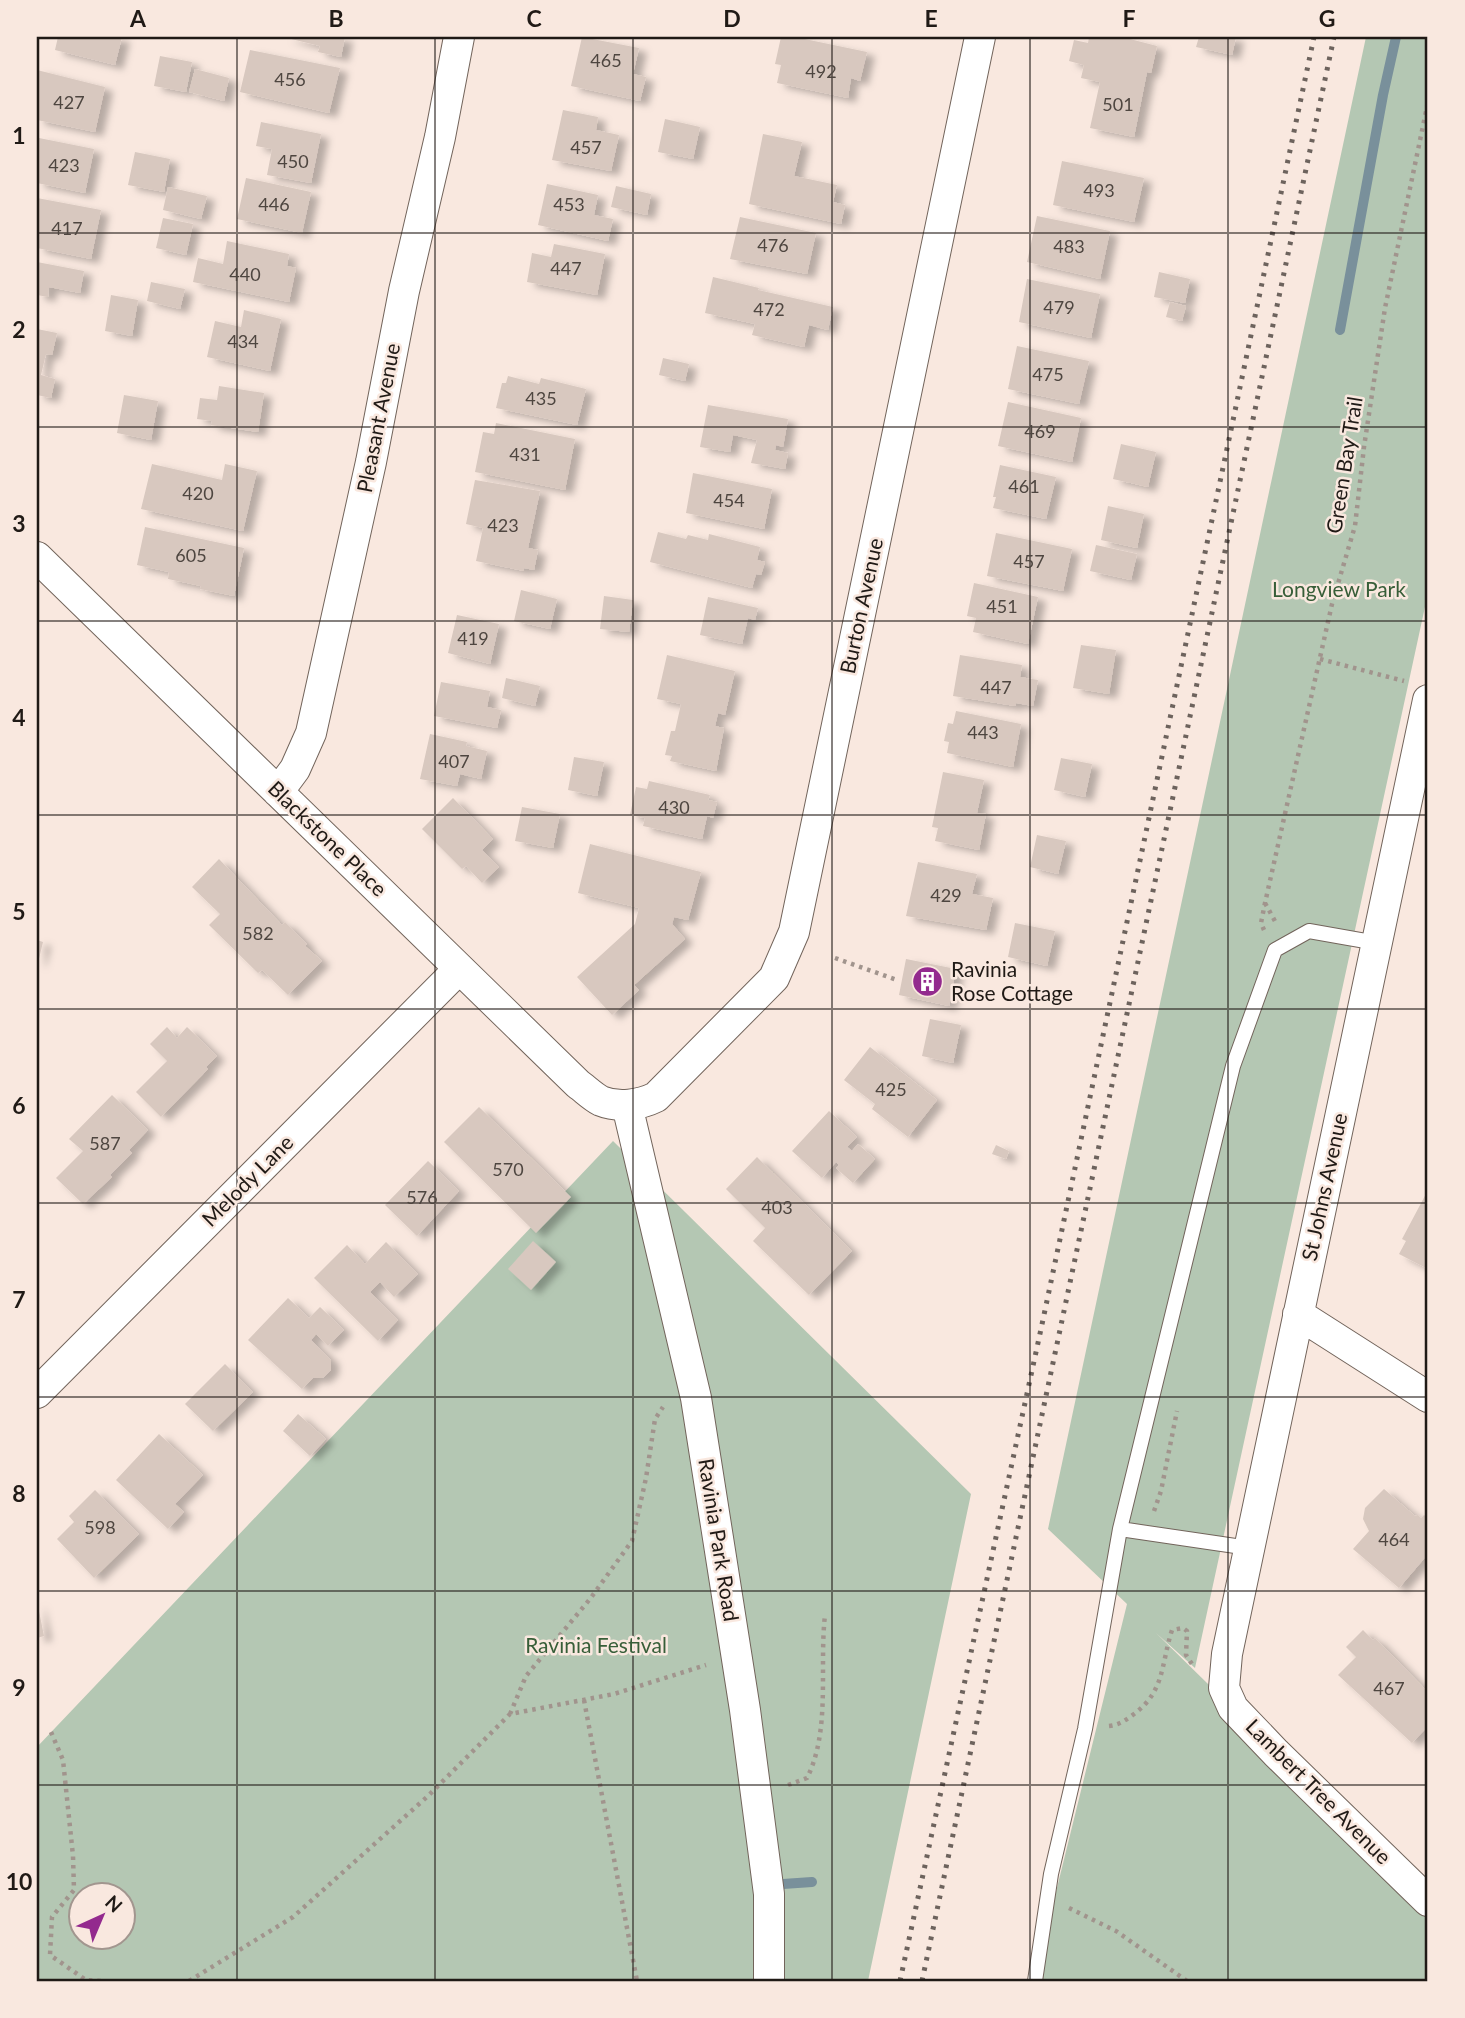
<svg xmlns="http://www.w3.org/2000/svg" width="1465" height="2018" viewBox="0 0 1465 2018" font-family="Lato,sans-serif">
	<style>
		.green { fill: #b4c7b3; fill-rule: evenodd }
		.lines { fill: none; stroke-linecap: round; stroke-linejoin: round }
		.stream { stroke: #79909b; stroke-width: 10 }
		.building { fill: #d8c8bf; filter: url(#shadow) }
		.service-casing { stroke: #72645b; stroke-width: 16 }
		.minor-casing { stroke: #72645b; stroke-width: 32 }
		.path { stroke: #a1948d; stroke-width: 4.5; stroke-dasharray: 3.5 5; stroke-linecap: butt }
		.service { stroke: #fff; stroke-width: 14 }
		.minor { stroke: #fff; stroke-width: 30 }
		.rail { stroke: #6d635d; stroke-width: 5; stroke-dasharray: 3.5 7; stroke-linecap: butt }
		.grid { fill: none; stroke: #201a16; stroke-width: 2; stroke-opacity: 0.55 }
		.labels { text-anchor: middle; stroke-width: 5; stroke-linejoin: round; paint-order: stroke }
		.number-label { font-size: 18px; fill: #4e4640 }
		.street-label { font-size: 21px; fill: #201a16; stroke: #f9e8df }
		.park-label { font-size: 21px; fill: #375e38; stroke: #f9e8df }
		.poi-label { font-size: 21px; fill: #201a16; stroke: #f9e8df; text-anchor: start }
		.neatline { fill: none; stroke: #201a16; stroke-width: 2.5 }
		.grid-label { font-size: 23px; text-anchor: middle; font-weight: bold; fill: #201a16 }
	</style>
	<defs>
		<filter id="shadow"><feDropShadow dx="8" dy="4.5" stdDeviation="3.5" flood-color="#0004"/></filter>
	</defs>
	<rect width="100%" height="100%" fill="#f9e8df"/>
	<path class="green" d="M 1366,37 L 1428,37 L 1428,593 L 1195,1668 L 1156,1633 L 1428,1900 L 1428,1981 L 1034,1981 L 1127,1604 L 1048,1529 Z
		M 613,1141 L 971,1494 L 868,1981 L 37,1981 L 37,1747 ZM 80,1896 L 122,1896 L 122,1938 L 80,1938 Z"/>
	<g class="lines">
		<path class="stream" d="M 1340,330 L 1383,95 L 1396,37
			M 783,1884 L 812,1882"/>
	</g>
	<path class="building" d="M 58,37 L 122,37 L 115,65 L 55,50 Z
		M 283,37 L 345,37 L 341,57 L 318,52 L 320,46 Z
		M 582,37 L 639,48 L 633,74 L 646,77 L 640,101 L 571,86 Z
		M 781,37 L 795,37 L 867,52 L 860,81 L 851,78 L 848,98 L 777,83 L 781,65 L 775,64 Z
		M 1089,37 L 1122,37 L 1157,46 L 1151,73 L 1147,72 L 1134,137 L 1090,128 L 1100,82 L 1081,78 L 1084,65 L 1069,61 L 1074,40 L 1088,43 Z
		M 1199,37 L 1236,37 L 1232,55 L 1196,47 Z
		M 250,50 L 340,68 L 329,113 L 240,92 Z
		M 160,56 L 192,62 L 186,92 L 154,86 Z
		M 195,69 L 229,78 L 224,101 L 189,92 Z
		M 37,70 L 105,87 L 95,132 L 37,120 Z
		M 563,110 L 598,117 L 596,130 L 619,135 L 611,171 L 552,160 Z
		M 665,119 L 700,127 L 693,159 L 658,152 Z
		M 261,122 L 321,134 L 311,183 L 267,175 L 272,149 L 256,146 Z
		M 763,134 L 802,142 L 794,176 L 837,185 L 833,202 L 845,205 L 841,224 L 749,204 Z
		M 39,138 L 94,149 L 85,193 L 37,183 Z
		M 135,152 L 170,159 L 164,192 L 128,185 Z
		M 1062,161 L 1144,178 L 1134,222 L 1053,205 Z
		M 246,178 L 311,192 L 302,233 L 237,219 Z
		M 547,184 L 598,195 L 594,215 L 613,219 L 608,241 L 538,225 Z
		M 616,186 L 651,194 L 647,215 L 611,207 Z
		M 168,187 L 207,196 L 201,219 L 163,210 Z
		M 37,198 L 101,210 L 91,259 L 37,248 Z
		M 1037,216 L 1110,231 L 1100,279 L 1027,262 Z
		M 740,217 L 816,233 L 807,274 L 730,259 Z
		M 163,218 L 193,224 L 186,255 L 156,248 Z
		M 227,241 L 289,254 L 287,266 L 296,268 L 289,302 L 193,282 L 198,258 L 223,264 Z
		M 554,244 L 605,254 L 597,295 L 527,282 L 532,253 L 551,257 Z
		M 37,262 L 84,271 L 80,293 L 49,287 L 48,297 L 37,295 Z
		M 1159,272 L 1190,279 L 1185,303 L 1154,297 Z
		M 713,277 L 759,288 L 758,290 L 833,307 L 828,330 L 809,325 L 804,347 L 752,335 L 755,324 L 705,313 Z
		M 1027,279 L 1100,294 L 1091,338 L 1019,322 Z
		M 151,282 L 185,289 L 180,309 L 147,301 Z
		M 111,295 L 138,300 L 132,336 L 105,331 Z
		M 1170,302 L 1186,306 L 1182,321 L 1166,317 Z
		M 244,310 L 281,319 L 270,371 L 207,357 L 215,321 L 241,327 Z
		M 37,329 L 57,333 L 52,355 L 46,354 L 41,375 L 55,379 L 51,398 L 37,395 Z
		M 1017,346 L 1089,361 L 1079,404 L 1008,389 Z
		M 663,358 L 689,364 L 685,381 L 659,375 Z
		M 508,376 L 539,384 L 541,378 L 586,389 L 577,425 L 496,408 L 502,383 L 506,383 Z
		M 219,386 L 264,393 L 258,432 L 211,425 L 212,421 L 197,419 L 200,398 L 217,400 Z
		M 124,395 L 158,401 L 151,440 L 117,433 Z
		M 1008,402 L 1081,418 L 1072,462 L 998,446 Z
		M 708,405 L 788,419 L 783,447 L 776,445 L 775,450 L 788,453 L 785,469 L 751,463 L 757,440 L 733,435 L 730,452 L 700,447 Z
		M 496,423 L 575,439 L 565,490 L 475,472 L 483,432 L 494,434 Z
		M 1121,444 L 1156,452 L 1148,487 L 1113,479 Z
		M 152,464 L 222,480 L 225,464 L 257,471 L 243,531 L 141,509 Z
		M 1000,465 L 1056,477 L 1046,519 L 993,508 L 996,497 L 993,497 Z
		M 693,473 L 772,489 L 764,529 L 686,513 Z
		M 475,480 L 540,491 L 528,548 L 538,550 L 534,570 L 524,568 L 524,571 L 476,561 L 483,528 L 466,524 Z
		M 1108,506 L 1144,514 L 1137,548 L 1101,540 Z
		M 145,527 L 244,548 L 234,596 L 200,589 L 201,586 L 168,579 L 169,572 L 137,565 Z
		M 658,532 L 686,539 L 688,535 L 708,540 L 709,534 L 760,547 L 757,560 L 765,562 L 761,575 L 756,574 L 752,588 L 650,562 Z
		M 996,533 L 1072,549 L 1063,591 L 987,576 Z
		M 1096,545 L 1137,554 L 1131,580 L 1090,571 Z
		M 974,583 L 1038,597 L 1028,644 L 973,632 L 976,618 L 967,616 Z
		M 521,590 L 557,599 L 550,629 L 514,621 Z
		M 604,596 L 633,600 L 629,632 L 600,629 Z
		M 708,597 L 758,608 L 755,620 L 748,618 L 742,644 L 700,635 Z
		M 457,615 L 499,624 L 490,664 L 448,653 Z
		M 1081,645 L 1116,650 L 1109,694 L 1073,688 Z
		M 667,655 L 735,671 L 725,715 L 718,713 L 715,726 L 724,728 L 716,771 L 670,761 L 672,756 L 665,755 L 671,731 L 675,731 L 681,704 L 657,699 Z
		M 960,655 L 1022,665 L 1020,677 L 1038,680 L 1033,706 L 1016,703 L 1015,706 L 953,696 Z
		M 506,678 L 540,686 L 535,706 L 502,698 Z
		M 441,682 L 490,691 L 487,707 L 501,710 L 497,728 L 434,716 Z
		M 956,711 L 1021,724 L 1013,767 L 947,753 L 949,742 L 944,741 L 948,723 L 953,724 Z
		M 430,734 L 467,742 L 466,746 L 487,751 L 481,779 L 460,774 L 457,786 L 420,779 Z
		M 574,757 L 604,762 L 597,796 L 568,790 Z
		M 1061,758 L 1092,764 L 1085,797 L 1054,790 Z
		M 943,772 L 984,780 L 977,813 L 986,814 L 979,850 L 935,841 L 938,828 L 932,827 Z
		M 649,781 L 710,795 L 708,800 L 717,802 L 713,818 L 707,816 L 702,839 L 643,826 L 645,818 L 630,815 L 636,787 L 647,789 Z
		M 453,798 L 493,839 L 482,850 L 499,867 L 482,883 L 466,866 L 462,869 L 422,829 Z
		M 522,807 L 560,814 L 553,848 L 515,841 Z
		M 1037,835 L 1066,841 L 1058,874 L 1030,867 Z
		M 590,844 L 701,872 L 688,920 L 674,917 L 672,924 L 685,939 L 634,985 L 639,990 L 612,1015 L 577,977 L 635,924 L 639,908 L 578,893 Z
		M 219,859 L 282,925 L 285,922 L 307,944 L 305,946 L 322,961 L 288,995 L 262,970 L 258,973 L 209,925 L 220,914 L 192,887 Z
		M 918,862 L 977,874 L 972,894 L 993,898 L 986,930 L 906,916 Z
		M 1015,923 L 1055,931 L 1047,966 L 1008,957 Z
		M 37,940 L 43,942 L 38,963 L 37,963 Z
		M 906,959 L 956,969 L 949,1006 L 899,995 Z
		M 930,1019 L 961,1025 L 953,1063 L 922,1056 Z
		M 167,1027 L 177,1038 L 187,1027 L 217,1056 L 206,1067 L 208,1069 L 161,1117 L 136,1092 L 167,1061 L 150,1044 Z
		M 870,1047 L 937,1100 L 908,1137 L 872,1109 L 875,1104 L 844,1080 Z
		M 112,1095 L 148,1130 L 129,1150 L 132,1153 L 110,1175 L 112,1177 L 83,1204 L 56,1178 L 83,1151 L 69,1139 Z
		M 479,1107 L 571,1197 L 536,1233 L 444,1142 Z
		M 829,1111 L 857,1137 L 847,1147 L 852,1151 L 858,1144 L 875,1159 L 853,1183 L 836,1168 L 839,1165 L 836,1162 L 822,1178 L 792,1151 Z
		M 996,1145 L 1009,1151 L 1006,1159 L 992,1154 Z
		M 757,1157 L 852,1251 L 809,1295 L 753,1241 L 765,1228 L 726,1189 Z
		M 428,1161 L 459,1191 L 417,1236 L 385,1205 Z
		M 1428,1190 L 1428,1269 L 1399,1254 L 1406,1241 L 1402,1239 Z
		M 533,1241 L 556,1262 L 531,1290 L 508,1269 Z
		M 386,1242 L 418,1274 L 394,1297 L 380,1282 L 370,1292 L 398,1320 L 378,1341 L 314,1278 L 347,1245 L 365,1264 Z
		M 288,1298 L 309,1318 L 320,1307 L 344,1330 L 328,1346 L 316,1334 L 311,1340 L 331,1360 L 331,1370 L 323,1378 L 313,1378 L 302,1389 L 248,1340 Z
		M 225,1364 L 253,1392 L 213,1431 L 185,1404 Z
		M 298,1414 L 326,1439 L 310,1456 L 283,1431 Z
		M 159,1434 L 203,1475 L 175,1504 L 184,1512 L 168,1529 L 116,1480 Z
		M 1384,1489 L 1415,1516 L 1418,1515 L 1421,1518 L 1424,1515 L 1428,1518 L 1428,1554 L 1399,1588 L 1353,1549 L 1369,1531 L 1363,1519 L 1365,1508 Z
		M 95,1490 L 139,1534 L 94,1578 L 57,1539 L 74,1522 L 69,1516 Z
		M 37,1601 L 44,1636 L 37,1638 Z
		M 1363,1630 L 1373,1640 L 1375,1638 L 1428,1692 L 1428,1726 L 1412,1743 L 1338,1675 L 1356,1657 L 1346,1647 Z"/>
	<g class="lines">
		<defs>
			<path id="service" d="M 1120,1529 L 1249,1548
				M 1035,1981 L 1051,1874 L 1085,1729 L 1120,1529 L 1233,1066 L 1275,950 L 1309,931 L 1377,943"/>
			<path id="minor" d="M 37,557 L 578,1084 C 585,1089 593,1097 601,1101 C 618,1108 640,1105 656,1097 L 774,978 L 794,932 L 980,37
				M 1428,700 L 1227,1654 L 1224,1688 L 1233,1708 L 1276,1753 L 1428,1901
				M 278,792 L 295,769 L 311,733 L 371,462 L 404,291 L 440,137 L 459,37
				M 627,1105 L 696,1398 L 745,1710 L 769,1894 L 769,1981
				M 1298,1314 L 1428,1397
				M 37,1393 L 459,969"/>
		</defs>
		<use href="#service" class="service-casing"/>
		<use href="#minor" class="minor-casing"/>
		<path class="path" d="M 1320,659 L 1404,681
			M 1265,903 L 1276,923
			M 1264,930 L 1261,923 L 1265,903 L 1332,604 L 1355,526 L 1364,447 L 1385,308 L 1428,102
			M 835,958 L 897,980
			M 1154,1511 L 1161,1491 L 1177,1411
			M 584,1700 L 637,1981
			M 510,1714 L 526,1676 L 590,1599 L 632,1541 L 646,1478 L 655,1419 L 663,1407
			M 1109,1726 C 1119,1725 1126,1720 1134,1714 C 1165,1691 1161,1664 1172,1630 L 1183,1628 L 1187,1631 L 1186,1655 L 1194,1667
			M 51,1732 L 63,1760 L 73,1856 L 74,1890 L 52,1917 L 50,1955 L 86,1980 L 101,1981
			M 788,1785 L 807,1778 C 831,1730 819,1668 825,1615
			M 1069,1908 L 1116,1931 L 1187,1981
			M 189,1981 L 293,1917 L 428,1796 L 510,1714 L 614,1694 L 706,1665"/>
		<use href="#service" class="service"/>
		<use href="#minor" class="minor"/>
		<path class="rail" d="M 900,1981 L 1041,1329 L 1314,37
			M 922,1981 L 1334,37"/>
	</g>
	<path class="grid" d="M 237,37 L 237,1981M 435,37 L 435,1981M 633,37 L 633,1981M 832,37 L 832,1981M 1030,37 L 1030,1981M 1228,37 L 1228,1981M 37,233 L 1428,233M 37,427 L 1428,427M 37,621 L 1428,621M 37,815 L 1428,815M 37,1009 L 1428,1009M 37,1203 L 1428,1203M 37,1397 L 1428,1397M 37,1591 L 1428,1591M 37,1785 L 1428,1785"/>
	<defs>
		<symbol id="building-disc" viewBox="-11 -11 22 22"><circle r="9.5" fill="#932a8e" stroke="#f9e8df"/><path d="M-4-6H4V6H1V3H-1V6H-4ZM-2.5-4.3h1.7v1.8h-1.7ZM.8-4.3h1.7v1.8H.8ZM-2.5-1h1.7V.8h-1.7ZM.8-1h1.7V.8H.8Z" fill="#fff"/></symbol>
	</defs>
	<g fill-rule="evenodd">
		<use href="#building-disc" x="910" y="964" width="35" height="35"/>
	</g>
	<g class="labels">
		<g class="number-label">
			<text x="606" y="67">465</text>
			<text x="821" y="78">492</text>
			<text x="290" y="86">456</text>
			<text x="69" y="109">427</text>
			<text x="1118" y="111">501</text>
			<text x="586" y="154">457</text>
			<text x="293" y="168">450</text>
			<text x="64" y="172">423</text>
			<text x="1099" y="197">493</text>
			<text x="274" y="211">446</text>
			<text x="569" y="211">453</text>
			<text x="67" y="235">417</text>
			<text x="773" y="252">476</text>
			<text x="1069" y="253">483</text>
			<text x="566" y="275">447</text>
			<text x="245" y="281">440</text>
			<text x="1059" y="314">479</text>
			<text x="769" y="316">472</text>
			<text x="243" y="348">434</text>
			<text x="1048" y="381">475</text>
			<text x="541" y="405">435</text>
			<text x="1040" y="438">469</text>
			<text x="525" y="461">431</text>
			<text x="1024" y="493">461</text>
			<text x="198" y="500">420</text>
			<text x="729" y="507">454</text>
			<text x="503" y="532">423</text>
			<text x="191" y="562">605</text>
			<text x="1029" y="568">457</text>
			<text x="1002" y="613">451</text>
			<text x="473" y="645">419</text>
			<text x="996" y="694">447</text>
			<text x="983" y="739">443</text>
			<text x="454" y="768">407</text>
			<text x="674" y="814">430</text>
			<text x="946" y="902">429</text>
			<text x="258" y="940">582</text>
			<text x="891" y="1096">425</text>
			<text x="105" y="1150">587</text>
			<text x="508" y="1176">570</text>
			<text x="422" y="1204">576</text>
			<text x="777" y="1214">403</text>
			<text x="100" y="1534">598</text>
			<text x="1394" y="1546">464</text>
			<text x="1389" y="1695">467</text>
		</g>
		<g class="street-label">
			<text transform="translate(379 418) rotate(-79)" y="7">Pleasant Avenue</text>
			<text transform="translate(1345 465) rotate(-81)" y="7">Green Bay Trail</text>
			<text transform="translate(862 606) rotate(-78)" y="7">Burton Avenue</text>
			<text transform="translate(327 839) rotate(44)" y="7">Blackstone Place</text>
			<text transform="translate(248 1181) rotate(-45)" y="7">Melody Lane</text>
			<text transform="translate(1325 1187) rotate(-78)" y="7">St Johns Avenue</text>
			<text transform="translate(718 1540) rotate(81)" y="7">Ravinia Park Road</text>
			<text transform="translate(1318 1792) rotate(45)" y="7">Lambert Tree Avenue</text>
		</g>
		<g class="park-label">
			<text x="1339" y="597">Longview Park</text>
			<text x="596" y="1653">Ravinia Festival</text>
		</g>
		<g class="poi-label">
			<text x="951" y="977">Ravinia<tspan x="951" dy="24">Rose Cottage</tspan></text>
		</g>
	</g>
	<rect width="1465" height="2018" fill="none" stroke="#f9e8df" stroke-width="77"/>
	<g transform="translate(102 1916) rotate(44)"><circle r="33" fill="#f9e8df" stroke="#a2968f" stroke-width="2"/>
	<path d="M0-5L12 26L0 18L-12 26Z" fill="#932a8e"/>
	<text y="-10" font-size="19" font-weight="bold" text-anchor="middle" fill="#201a16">N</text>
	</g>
	<rect x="38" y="38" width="1388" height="1942" class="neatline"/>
	<g class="grid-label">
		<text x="138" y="27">A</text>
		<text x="336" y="27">B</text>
		<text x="534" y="27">C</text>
		<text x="732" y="27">D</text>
		<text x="931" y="27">E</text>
		<text x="1129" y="27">F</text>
		<text x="1327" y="27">G</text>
		<text x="19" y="144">1</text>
		<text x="19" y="338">2</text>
		<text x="19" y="532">3</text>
		<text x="19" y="726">4</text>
		<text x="19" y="920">5</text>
		<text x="19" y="1114">6</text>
		<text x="19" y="1308">7</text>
		<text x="19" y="1502">8</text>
		<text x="19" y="1696">9</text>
		<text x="19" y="1890">10</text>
	</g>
</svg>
